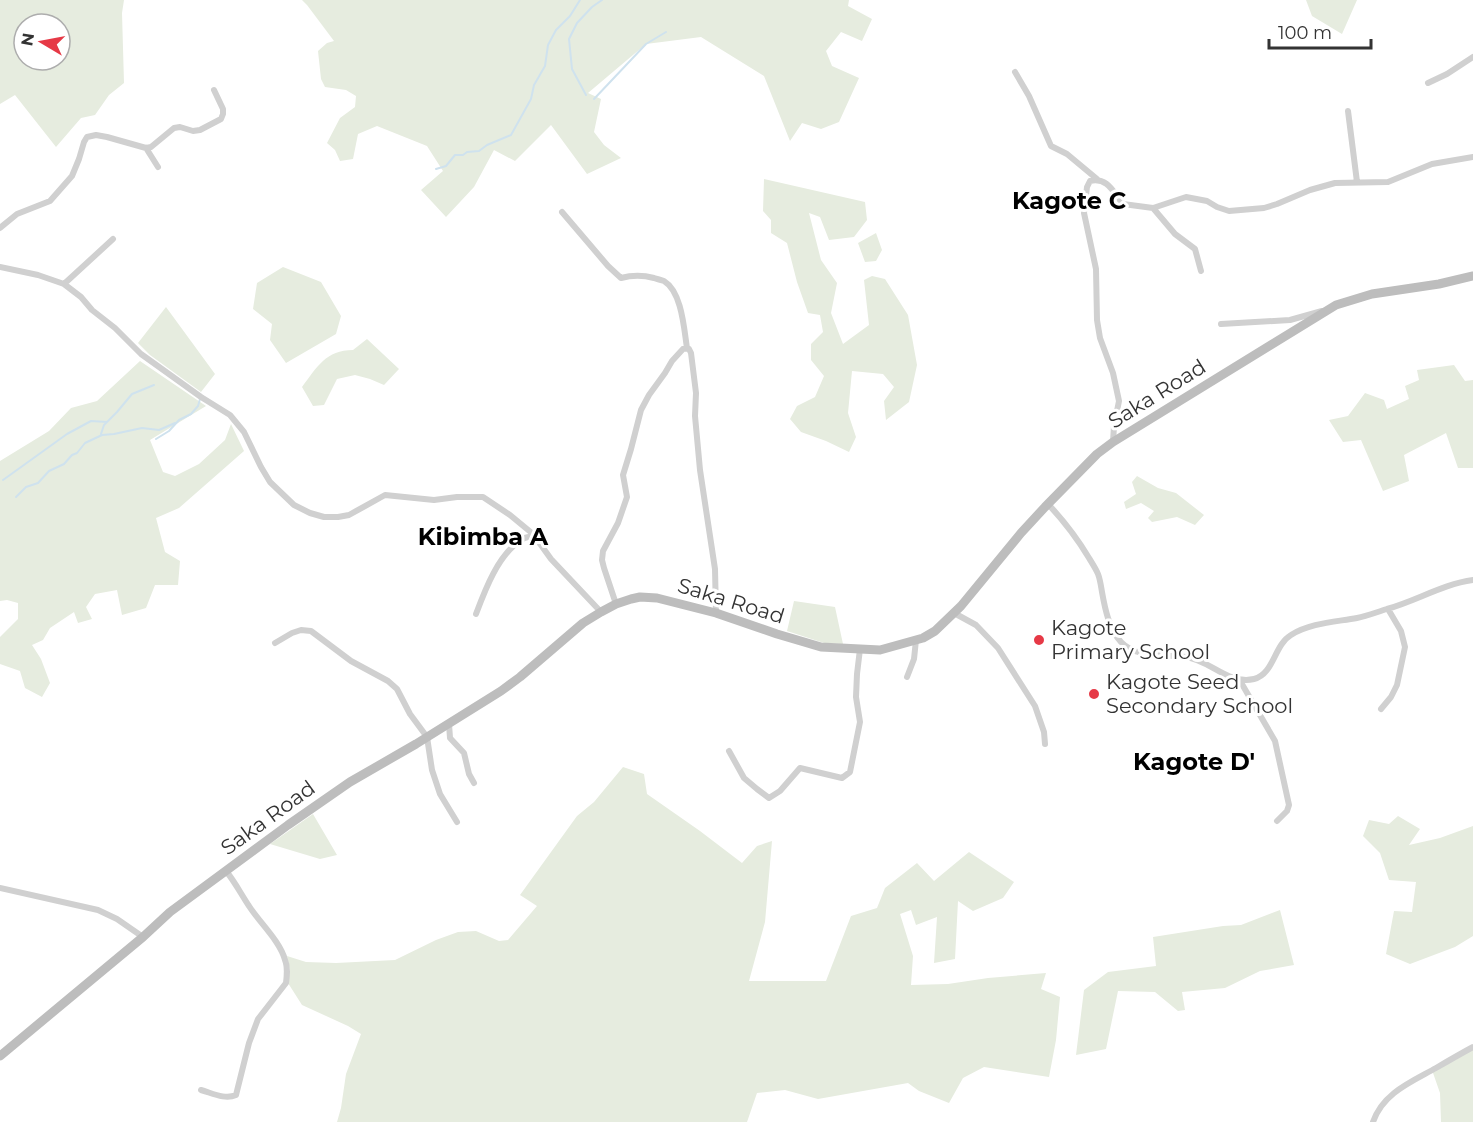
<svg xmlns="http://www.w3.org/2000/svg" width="1473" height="1122" viewBox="0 0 1473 1122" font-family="Montserrat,sans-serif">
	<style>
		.green { fill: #e6ecdf; fill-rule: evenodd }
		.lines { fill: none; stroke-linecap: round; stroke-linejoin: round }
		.stream { stroke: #cfe2ee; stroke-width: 2 }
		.minor { stroke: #d0d0d0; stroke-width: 6 }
		.secondary { stroke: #bdbdbd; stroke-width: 9 }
		.poi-dot { fill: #e63946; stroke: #fff; stroke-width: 2 }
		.labels { text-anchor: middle; stroke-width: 6; stroke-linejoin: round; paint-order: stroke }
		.street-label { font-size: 21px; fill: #333; stroke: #fff }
		.poi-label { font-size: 21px; fill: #333; stroke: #fff; text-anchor: start }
		.quarter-label { font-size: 24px; font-weight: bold; fill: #000; stroke: #fff }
	</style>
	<rect width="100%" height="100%" fill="#fff"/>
	<path class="green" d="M 0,0 L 124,0 L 122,13 L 124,83 L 109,95 L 95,115 L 81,118 L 56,147 L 15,95 L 0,104 ZM 24,24 L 60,24 L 60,60 L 24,60 Z
		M 302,0 L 849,0 L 848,6 L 872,19 L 862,41 L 841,32 L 826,51 L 832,66 L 859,78 L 839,122 L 821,129 L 802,123 L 790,141 L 764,76 L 701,37 L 646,44 L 588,93 L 601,99 L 594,132 L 604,145 L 621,158 L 587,174 L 551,125 L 515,161 L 494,150 L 474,187 L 446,217 L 421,190 L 443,171 L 427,146 L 377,126 L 358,134 L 353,159 L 340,161 L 335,150 L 327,143 L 340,118 L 355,107 L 356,96 L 346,90 L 325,87 L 321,79 L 318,51 L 327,43 L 334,41 L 307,5 Z
		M 1306,0 L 1357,0 L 1342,34 L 1312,16 Z
		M 764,179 L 865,202 L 867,220 L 854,237 L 829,240 L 820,217 L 809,213 L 821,260 L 837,283 L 831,313 L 843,344 L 869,325 L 864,280 L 872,276 L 885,279 L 908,315 L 917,365 L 909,402 L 886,420 L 884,401 L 894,387 L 883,374 L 852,371 L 848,413 L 856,437 L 849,452 L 826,441 L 801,432 L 790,419 L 797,406 L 815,397 L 824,376 L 811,360 L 811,344 L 823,332 L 820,315 L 808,313 L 797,282 L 787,243 L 771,233 L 771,220 L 763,211 Z
		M 876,233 L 882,250 L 876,261 L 865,262 L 858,243 Z
		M 283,267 L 321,282 L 341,316 L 336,334 L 286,363 L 270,340 L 272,324 L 253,309 L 257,283 Z
		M 166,307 L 215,374 L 201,392 L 150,355 L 138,343 Z
		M 367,339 L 399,369 L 384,385 L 370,379 L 355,375 L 337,379 L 324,405 L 313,406 L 302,387 C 317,367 326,350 353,350 Z
		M 140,361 L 206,406 L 150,440 L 163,472 L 175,476 L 199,464 L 225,440 L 231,424 L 244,451 L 179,508 L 156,518 L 165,552 L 180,561 L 178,585 L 155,585 L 146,608 L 122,615 L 117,590 L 95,594 L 86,607 L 92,619 L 78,623 L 74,612 L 50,628 L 43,640 L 32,645 L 41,659 L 50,683 L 42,697 L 25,688 L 20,671 L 0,664 L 0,637 L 18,619 L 18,603 L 7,600 L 0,601 L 0,461 L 49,431 L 71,408 L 97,401 Z
		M 1454,365 L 1465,381 L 1473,380 L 1473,468 L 1458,468 L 1446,433 L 1404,455 L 1409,481 L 1383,491 L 1361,440 L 1343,442 L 1329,420 L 1348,416 L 1365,393 L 1384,400 L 1387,409 L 1409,399 L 1405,386 L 1419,380 L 1417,370 Z
		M 1137,476 L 1158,488 L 1176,493 L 1204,515 L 1195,525 L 1177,517 L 1152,522 L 1148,518 L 1154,511 L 1141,503 L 1126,509 L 1124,502 L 1136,494 L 1132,482 Z
		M 794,601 L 835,607 L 843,644 L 824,643 L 787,631 Z
		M 623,767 L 644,774 L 647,794 L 700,831 L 742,863 L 757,846 L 772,841 L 765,922 L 749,981 L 826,981 L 851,916 L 877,908 L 885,888 L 917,863 L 934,881 L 969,852 L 1014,882 L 1003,898 L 973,911 L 958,901 L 955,959 L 934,963 L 937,917 L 916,925 L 911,910 L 900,914 L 913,956 L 911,985 L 948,984 L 988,978 L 1046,973 L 1041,989 L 1060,997 L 1056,1040 L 1049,1077 L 984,1067 L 963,1078 L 949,1103 L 919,1091 L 908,1083 L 818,1099 L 785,1090 L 757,1093 L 747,1122 L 337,1122 L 341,1108 L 346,1074 L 361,1034 L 348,1026 L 302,1005 L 288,983 L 290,971 L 287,956 L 306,962 L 336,963 L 395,960 L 436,940 L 458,932 L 476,931 L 499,941 L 508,940 L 537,906 L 520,895 L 577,816 L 594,802 Z
		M 313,814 L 337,855 L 320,859 L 270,844 Z
		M 1398,816 L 1420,829 L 1409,845 L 1440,838 L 1473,826 L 1473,936 L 1455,947 L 1410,964 L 1386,954 L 1394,911 L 1412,912 L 1416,882 L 1389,880 L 1380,853 L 1363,836 L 1369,820 L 1389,824 Z
		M 1280,910 L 1294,965 L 1260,971 L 1225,988 L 1182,992 L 1185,1010 L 1178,1011 L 1155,992 L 1118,991 L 1106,1049 L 1076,1055 L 1084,990 L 1108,972 L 1156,966 L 1153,937 L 1223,926 L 1241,925 Z
		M 1473,1047 L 1473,1122 L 1441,1122 L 1440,1093 L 1432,1070 Z"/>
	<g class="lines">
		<path class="stream" d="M 586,95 L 572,69 L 569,39 L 577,23 L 592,7 L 602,0
			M 594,99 L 646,44 L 666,32
			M 436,169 L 446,166 L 455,155 L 463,155 L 467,152 L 479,151 L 487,145 L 511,135 L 531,99 L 534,85 L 545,66 L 548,45 L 556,30 L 570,16 L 580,0
			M 101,434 L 104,425 L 117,412 L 132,394 L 154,385
			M 156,439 L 169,431 L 179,420 L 191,414 L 198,406 L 200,399
			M 3,480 L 67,434 L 91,421 L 107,422
			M 16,497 L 26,487 L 38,483 L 49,471 L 64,464 L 72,455 L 77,453 L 85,443 L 102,435 L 114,434 L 142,428 L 159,430 L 175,423"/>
		<path class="minor" d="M 1015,72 L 1029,96 L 1051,146 L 1067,154 L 1097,179
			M 1428,83 L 1447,74 L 1473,57
			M 1348,111 L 1357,182
			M 146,148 L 158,167
			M 1153,208 L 1186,197 L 1207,201 L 1217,207 L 1229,211 L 1264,208 L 1277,204 L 1310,190 L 1335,183 L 1388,182 L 1432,164 L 1473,157
			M 562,212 L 608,266 L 621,278 C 632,275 643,275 654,278 C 657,279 661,280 664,281 C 682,292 684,329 687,348
			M 0,228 L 17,214 L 50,201 L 72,176 L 79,159 L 84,142 L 87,137 L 96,135 L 107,137 L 146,148 L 151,147 L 174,128 L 180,127 L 193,131 L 200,130 L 221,119 L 223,114 L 223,109 L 214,90
			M 0,267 L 38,275 L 64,284 L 81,297 L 92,310 L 115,328 L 141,354 L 201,397 L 230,415 L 244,432 L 261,467 L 270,482 L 294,505 L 310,513 L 324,517 L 338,517 L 349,515 L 385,495 L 434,500 L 457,497 L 483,497 L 510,515 L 533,534 L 551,559 L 601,612
			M 64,284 L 113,239
			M 1221,324 L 1290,320 L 1322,311
			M 1113,442 L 1114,426 L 1119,401 L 1113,373 L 1100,338 L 1097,320 L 1096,269 L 1084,213 L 1087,187 L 1090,181 C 1108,177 1113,192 1123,204 L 1153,208 L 1175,234 L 1195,249 L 1201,271
			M 1048,504 C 1064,521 1077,538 1089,558 C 1092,563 1096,569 1098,574 C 1100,579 1101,586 1102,592 C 1105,609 1109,629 1121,642 C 1137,659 1166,654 1186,657 C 1210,660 1228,685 1254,679 C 1274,674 1274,645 1291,635 C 1310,623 1335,622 1357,618 C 1367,616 1377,612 1387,609 C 1416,601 1443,584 1473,580
			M 616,604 L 604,568 L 602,560 L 603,551 L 618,523 L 627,497 L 623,475 L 631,449 L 641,410 L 649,395 L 665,373 L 672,361 L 683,349 L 687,348 L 689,349 L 691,353 L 696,393 L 695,416 L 700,470 L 715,569 L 716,613
			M 954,613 L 976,625 L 998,648 L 1035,706 L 1044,732 L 1045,744
			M 476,614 C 485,590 498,555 521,540 C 525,537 529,537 534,536
			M 275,643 L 292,633 L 301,630 L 311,631 L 351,661 L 388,681 L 397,689 L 410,714 L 427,737 L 432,770 L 440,794 L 457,822
			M 907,677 L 914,659 L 916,640
			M 1239,679 L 1275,741 L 1289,805 L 1287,811 L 1277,821
			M 1381,709 L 1391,697 L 1397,685 L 1405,647 L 1401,631 L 1388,609
			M 449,724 L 450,738 L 464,753 L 469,774 L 474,783
			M 729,751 L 744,778 L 757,789 L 769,798 L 780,791 L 800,768 L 842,778 L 850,772 L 860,722 L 856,697 L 857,674 L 860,649
			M 0,888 L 98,910 L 117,919 L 143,937
			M 201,1090 C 212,1093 225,1100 236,1095 L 249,1043 L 258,1019 L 286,983 C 287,975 288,967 285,960 C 280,941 259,922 249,906 C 241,894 235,882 226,871
			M 1373,1122 C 1383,1093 1411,1082 1436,1068 C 1448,1061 1460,1054 1473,1047"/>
		<path class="secondary" d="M 0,1056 L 143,937 L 170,912 L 288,825 L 350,782 L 416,744 L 501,691 L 520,677 L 583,623 L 601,612 L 616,604 L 631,599 L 640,597 L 657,598 L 716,613 L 777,634 L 821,647 L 880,650 L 923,638 L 935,631 L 961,606 L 1021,533 L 1045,507 L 1097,454 L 1113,442 L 1336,305 L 1372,294 L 1439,284 L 1473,276"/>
	</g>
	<g class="poi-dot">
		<circle cx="1039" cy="640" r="6"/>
		<circle cx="1094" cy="694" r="6"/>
	</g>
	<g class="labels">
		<g class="street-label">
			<text transform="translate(1157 394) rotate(-32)" y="7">Saka Road</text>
			<text transform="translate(731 601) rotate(17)" y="7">Saka Road</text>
			<text transform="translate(268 818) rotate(-36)" y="7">Saka Road</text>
		</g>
		<g class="poi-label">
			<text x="1051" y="635">Kagote<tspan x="1051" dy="24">Primary School</tspan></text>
			<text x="1106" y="689">Kagote Seed<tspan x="1106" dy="24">Secondary School</tspan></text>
		</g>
		<g class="quarter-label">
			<text x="1069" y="209">Kagote C</text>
			<text x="483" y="545">Kibimba A</text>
			<text x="1194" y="770">Kagote D'</text>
		</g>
	</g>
	<g transform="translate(42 42) rotate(280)"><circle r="28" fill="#ffffff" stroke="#adadad" stroke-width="1.5"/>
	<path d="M0-4.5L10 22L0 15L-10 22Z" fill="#e63946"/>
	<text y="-9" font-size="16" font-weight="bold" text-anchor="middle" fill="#333333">N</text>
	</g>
	<path d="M1269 39v9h102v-9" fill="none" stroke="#333333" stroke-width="3"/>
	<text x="1278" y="39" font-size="18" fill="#333333" stroke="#ffffff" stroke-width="4.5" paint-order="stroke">100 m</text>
</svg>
